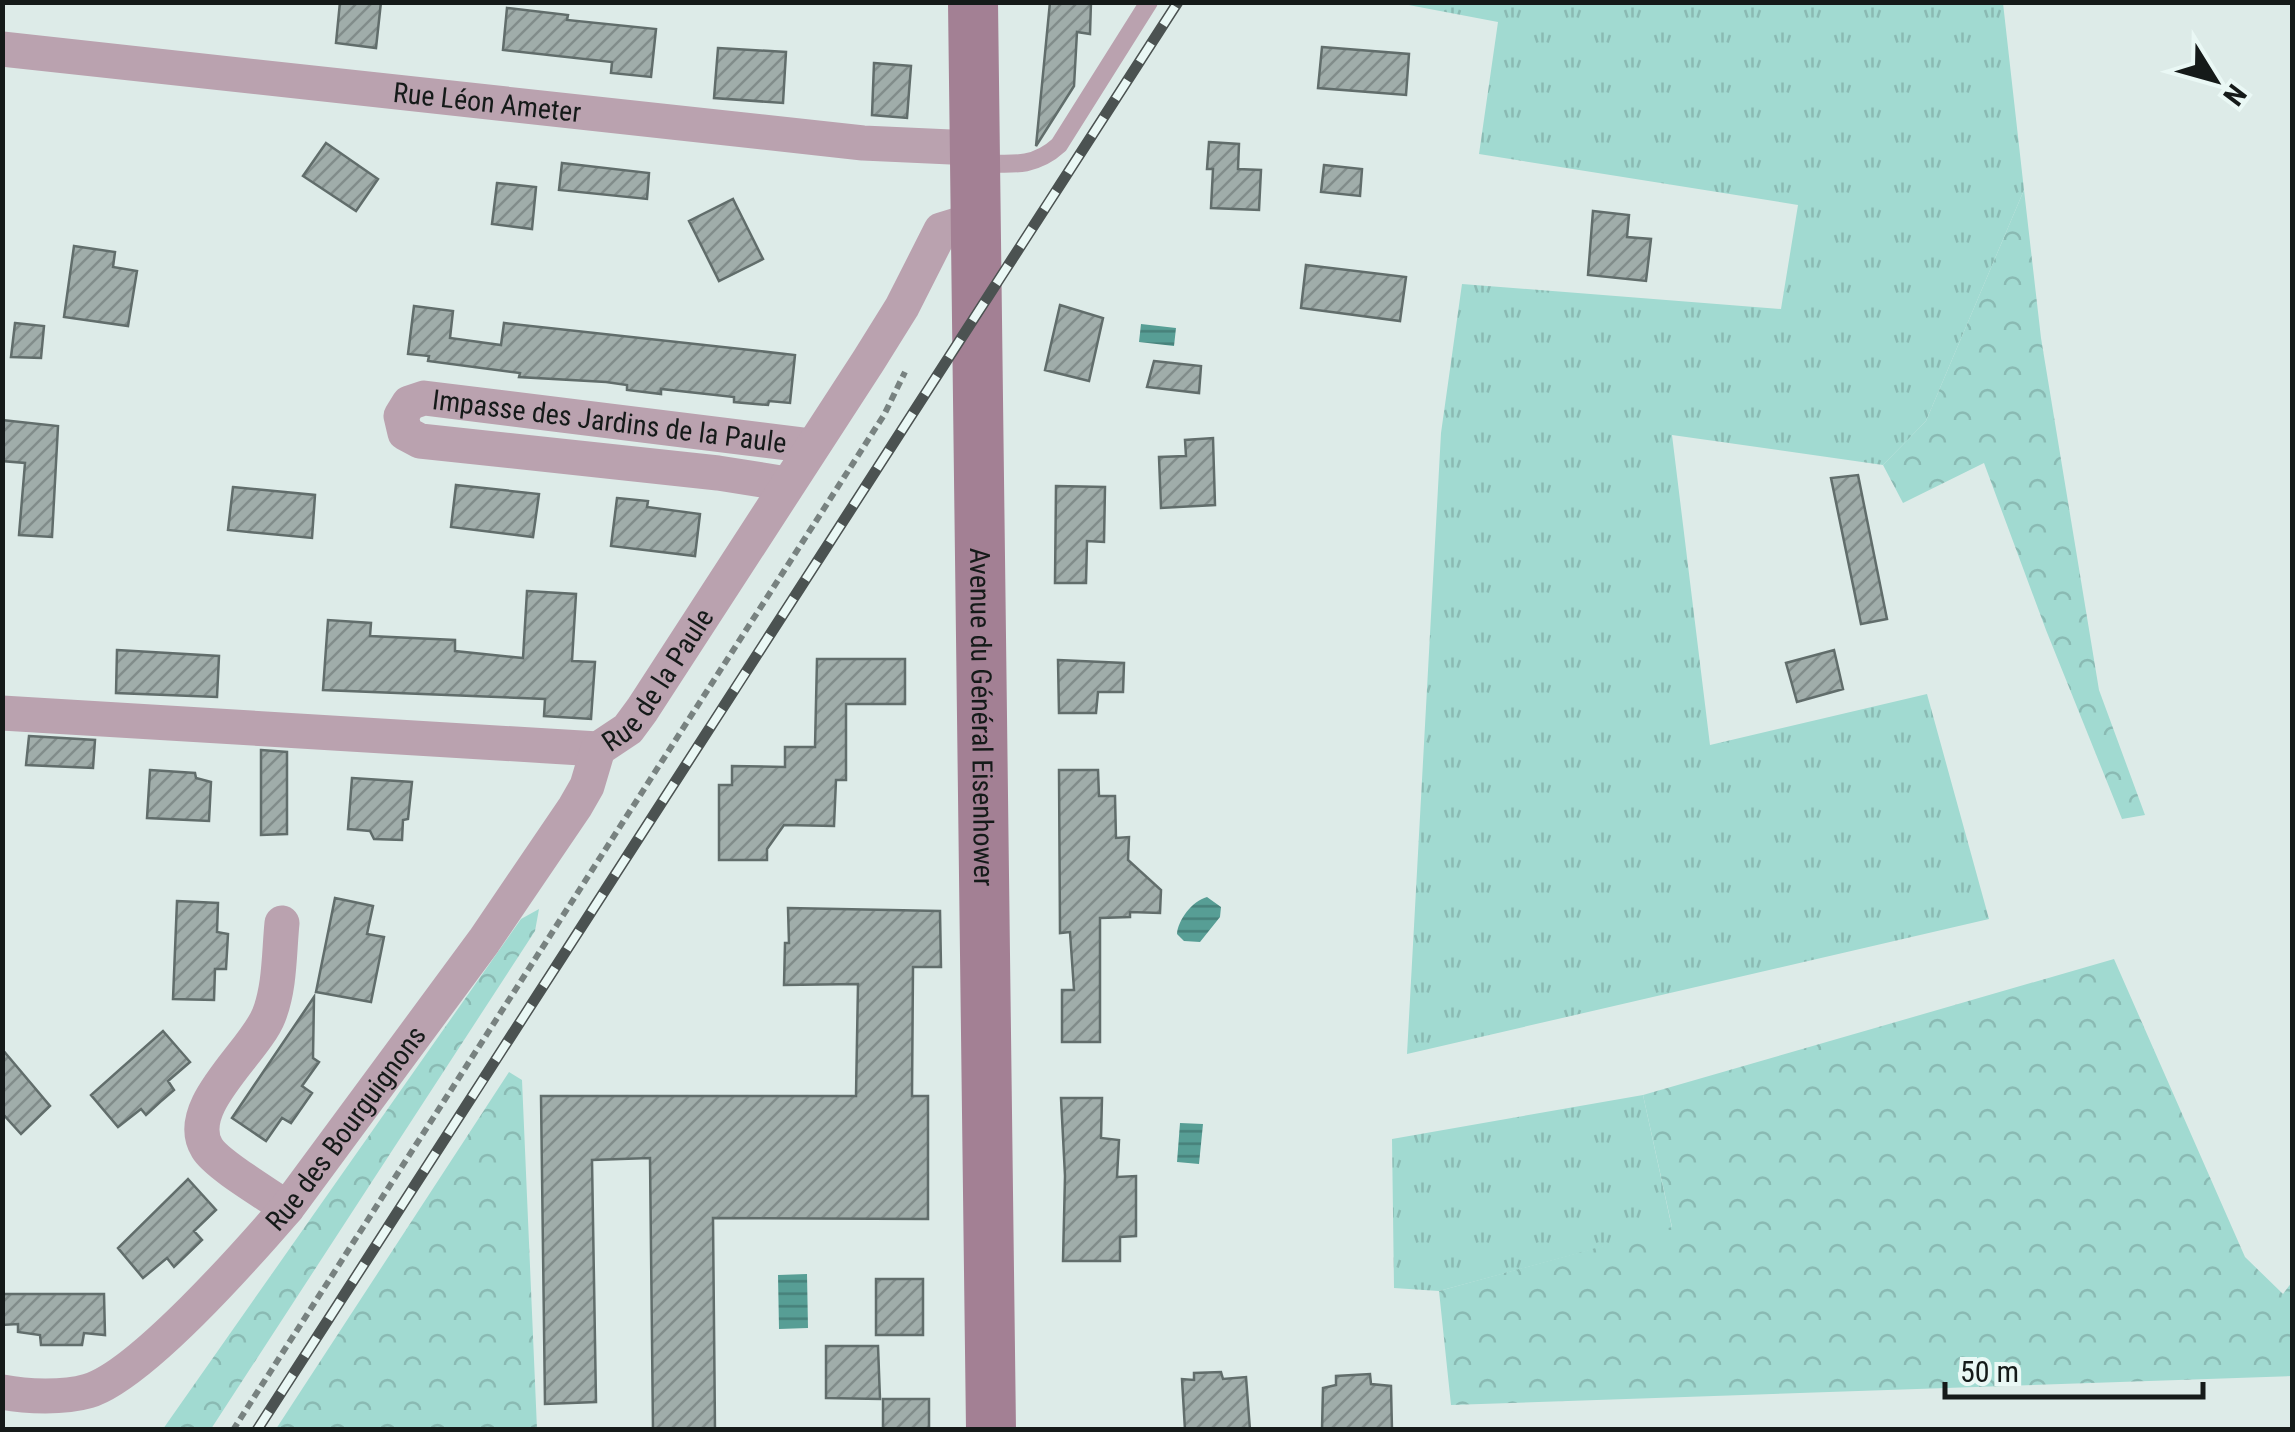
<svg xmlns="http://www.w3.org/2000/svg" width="2295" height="1432" viewBox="0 0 2295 1432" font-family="'Roboto Condensed',sans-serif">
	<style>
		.grass { fill: url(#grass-tufts) }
		.forest { fill: url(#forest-crowns) }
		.water { fill: url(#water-rules) }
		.building { fill: url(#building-hatch); stroke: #616d6b; stroke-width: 2.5 }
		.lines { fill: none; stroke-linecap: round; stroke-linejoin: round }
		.path { stroke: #788280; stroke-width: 6; stroke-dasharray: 8 5; stroke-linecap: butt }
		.lane { stroke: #baa2af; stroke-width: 18 }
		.street { stroke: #baa2af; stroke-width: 35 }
		.secondary { stroke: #a38094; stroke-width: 50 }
		.rail-casing { stroke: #4b5251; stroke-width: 11 }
		.rail { stroke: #eaf8f5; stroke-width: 8; stroke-dasharray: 22; stroke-linecap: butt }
		.labels { text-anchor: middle; stroke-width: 8; stroke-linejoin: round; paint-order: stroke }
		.street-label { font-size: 28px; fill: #151a19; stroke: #eaf8f5 }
	</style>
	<defs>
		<pattern id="grass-tufts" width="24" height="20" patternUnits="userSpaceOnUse" patternTransform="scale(2.5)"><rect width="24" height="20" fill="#a1dad1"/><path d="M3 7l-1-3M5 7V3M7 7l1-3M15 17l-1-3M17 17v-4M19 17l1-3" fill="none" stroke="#8abab3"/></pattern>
		<pattern id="forest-crowns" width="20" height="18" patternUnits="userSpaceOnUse" patternTransform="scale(2.5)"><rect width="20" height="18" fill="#a1dad1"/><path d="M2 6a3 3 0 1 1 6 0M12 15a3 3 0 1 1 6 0" fill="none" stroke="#8abab3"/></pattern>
		<pattern id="water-rules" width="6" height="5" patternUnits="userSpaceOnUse" patternTransform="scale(2.5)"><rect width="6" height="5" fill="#579e95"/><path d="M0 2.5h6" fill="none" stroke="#478079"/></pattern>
		<pattern id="building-hatch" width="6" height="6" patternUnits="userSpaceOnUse" patternTransform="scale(2.5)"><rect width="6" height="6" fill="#a0adaa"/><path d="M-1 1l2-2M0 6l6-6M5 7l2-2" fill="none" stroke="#818c8a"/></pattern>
	</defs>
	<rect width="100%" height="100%" fill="#ddebe8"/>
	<path class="grass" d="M 1398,3 L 2003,3 L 2024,190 L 1926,421 L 1883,465 L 1672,435 L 1710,745 L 1927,694 L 1989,919 L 1407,1054 L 1441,433 L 1462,284 L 1781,309 L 1798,205 L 1479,154 L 1498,22 Z
		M 1643,1095 L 1672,1228 L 1439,1291 L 1394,1288 L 1392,1139 Z"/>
	<path class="forest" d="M 2024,190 L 2041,338 L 2099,690 L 2145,815 L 2122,819 L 2046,630 L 1984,463 L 1903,503 L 1883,465 L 1926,421 Z
		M 539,909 L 535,931 L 211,1429 L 163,1429 L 521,919 Z
		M 2114,959 L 2245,1257 L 2283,1294 L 2292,1282 L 2292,1376 L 1451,1405 L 1439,1291 L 1672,1227 L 1643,1095 Z
		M 509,1072 L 522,1080 L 537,1429 L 276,1429 Z"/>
	<path class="water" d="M 1141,324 L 1176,328 L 1174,346 L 1139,342 Z
		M 1207,897 L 1221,907 L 1220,917 L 1200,942 L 1184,941 L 1177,934 C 1178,920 1192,901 1207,897 Z
		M 1180,1123 L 1203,1124 L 1199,1164 L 1177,1162 Z
		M 807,1274 L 808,1328 L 779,1329 L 778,1275 Z"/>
	<path class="building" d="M 340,2 L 381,2 L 376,48 L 336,43 Z
		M 1050,2 L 1091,2 L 1090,34 L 1077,32 L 1074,86 L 1036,146 Z
		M 507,8 L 568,15 L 567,20 L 656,29 L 651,77 L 611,73 L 612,62 L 503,50 Z
		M 1322,47 L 1409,54 L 1406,95 L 1318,88 Z
		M 718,48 L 786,52 L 783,103 L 714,98 Z
		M 874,63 L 911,66 L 907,118 L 872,115 Z
		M 1209,142 L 1239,144 L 1238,169 L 1261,170 L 1259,210 L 1211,208 L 1213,169 L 1207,169 Z
		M 326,143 L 378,179 L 356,211 L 303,176 Z
		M 562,163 L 649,173 L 647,199 L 559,190 Z
		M 1324,165 L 1362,169 L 1360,196 L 1321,192 Z
		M 497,183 L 536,187 L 532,229 L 492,224 Z
		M 733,199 L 763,259 L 719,281 L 689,221 Z
		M 1593,211 L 1629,215 L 1627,237 L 1651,239 L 1646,281 L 1588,275 Z
		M 74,246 L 115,252 L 113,267 L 137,271 L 128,326 L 64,317 Z
		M 1306,265 L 1406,277 L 1400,321 L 1301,308 Z
		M 1060,305 L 1103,318 L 1089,381 L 1045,370 Z
		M 414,306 L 453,311 L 450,338 L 501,345 L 504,323 L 795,355 L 790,403 L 769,401 L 768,405 L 734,402 L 734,397 L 661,389 L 661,394 L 627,390 L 627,385 L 606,382 L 519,377 L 520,373 L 428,361 L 429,356 L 408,354 Z
		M 15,323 L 44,326 L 41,358 L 11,357 Z
		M 1154,361 L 1201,366 L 1199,393 L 1147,387 Z
		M 2,420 L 58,426 L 52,537 L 19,535 L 25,463 L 2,461 Z
		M 1213,438 L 1215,505 L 1161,508 L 1159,457 L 1186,456 L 1185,440 Z
		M 1858,475 L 1887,619 L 1861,624 L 1831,478 Z
		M 456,485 L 539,494 L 533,537 L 451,527 Z
		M 1056,486 L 1105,487 L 1104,542 L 1087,541 L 1086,583 L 1055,583 Z
		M 233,487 L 315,495 L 312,538 L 228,530 Z
		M 617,498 L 648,501 L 647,507 L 700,514 L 695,556 L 611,546 Z
		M 527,591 L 576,594 L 572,661 L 595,662 L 591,719 L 544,716 L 545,699 L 323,690 L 328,620 L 371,623 L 370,636 L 455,640 L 455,651 L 523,658 Z
		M 117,650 L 219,656 L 217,697 L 116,693 Z
		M 1834,650 L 1843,689 L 1797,702 L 1786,663 Z
		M 817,659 L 905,659 L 905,704 L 846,704 L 846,780 L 836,780 L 834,826 L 784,825 L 767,849 L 767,860 L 719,860 L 719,785 L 732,785 L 732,766 L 785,767 L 785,747 L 815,747 Z
		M 1058,660 L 1124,663 L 1123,692 L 1098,692 L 1096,713 L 1059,713 Z
		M 29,736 L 95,740 L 93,768 L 26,765 Z
		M 261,750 L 287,752 L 287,834 L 261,835 Z
		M 150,770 L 195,773 L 196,778 L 211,782 L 209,821 L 147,818 Z
		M 1059,770 L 1098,770 L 1099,796 L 1115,796 L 1116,838 L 1129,837 L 1128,860 L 1161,890 L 1160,913 L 1130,912 L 1130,917 L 1100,918 L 1100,1042 L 1062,1042 L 1062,990 L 1074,990 L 1070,932 L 1060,933 Z
		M 352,778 L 412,782 L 408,819 L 403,820 L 402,840 L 374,839 L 370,831 L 348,829 Z
		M 335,898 L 373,906 L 367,934 L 384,937 L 371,1002 L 316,992 Z
		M 177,901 L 218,903 L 217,932 L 228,934 L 226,969 L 215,969 L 214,1000 L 173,999 Z
		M 788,908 L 940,911 L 941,967 L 913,967 L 912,1096 L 928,1096 L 928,1219 L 713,1218 L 715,1430 L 653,1430 L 650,1158 L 592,1160 L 596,1402 L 545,1404 L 541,1096 L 856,1096 L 858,984 L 784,985 L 785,943 L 789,943 Z
		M 314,997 L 313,1058 L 319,1062 L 302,1086 L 312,1093 L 291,1123 L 282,1118 L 266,1141 L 232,1118 Z
		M 163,1031 L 190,1062 L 168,1081 L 174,1090 L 160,1102 L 146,1115 L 141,1109 L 118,1127 L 91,1095 Z
		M 2,1049 L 50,1106 L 21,1134 L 2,1113 Z
		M 1061,1098 L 1102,1098 L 1101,1138 L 1119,1140 L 1117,1177 L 1136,1176 L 1136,1236 L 1120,1237 L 1120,1261 L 1063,1261 L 1065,1176 Z
		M 188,1179 L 216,1210 L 194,1231 L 202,1240 L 174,1267 L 167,1258 L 143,1278 L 118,1248 Z
		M 876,1279 L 923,1279 L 923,1335 L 876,1335 Z
		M 2,1294 L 104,1294 L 105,1335 L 84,1333 L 82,1345 L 41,1345 L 40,1335 L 18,1332 L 18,1324 L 2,1325 Z
		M 826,1346 L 878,1346 L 880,1399 L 826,1398 Z
		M 1221,1372 L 1223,1379 L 1246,1377 L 1250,1430 L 1185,1430 L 1182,1379 L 1194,1380 L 1194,1373 Z
		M 1370,1374 L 1371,1384 L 1391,1386 L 1392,1430 L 1322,1430 L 1323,1388 L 1336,1385 L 1336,1376 Z
		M 883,1399 L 929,1399 L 929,1430 L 883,1430 Z"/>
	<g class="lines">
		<path class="path" d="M 233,1430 L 884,415 L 905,372"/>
		<path class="lane" d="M 979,163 C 1011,164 1034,168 1059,145 L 1149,2"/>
		<g class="street">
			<path id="s1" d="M 2,49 L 863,143 L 973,148"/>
			<path id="s2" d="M 787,484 L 718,473 L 420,441 L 405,433 L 401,416 L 409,403 L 424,398 L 812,446"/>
			<path id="s3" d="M 2,713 L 598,749 L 628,729 L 642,710 L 869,360 L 902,307 L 941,230 L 977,219"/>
			<path d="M 282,923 C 279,953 280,987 269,1015 C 255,1052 182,1107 207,1148 C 217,1165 269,1195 287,1208"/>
			<path id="s4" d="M 2,1392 C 27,1397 64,1398 88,1391 C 140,1376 249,1252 287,1208 L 484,941 L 575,807 L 587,786 L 598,749"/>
		</g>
		<path class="secondary" id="s5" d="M 973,2 L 991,1430"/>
		<defs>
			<path id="rail" d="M 257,1430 L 1178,2"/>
		</defs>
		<use href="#rail" class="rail-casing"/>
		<use href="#rail" class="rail"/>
	</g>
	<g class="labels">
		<g class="street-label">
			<text dy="10" stroke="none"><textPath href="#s1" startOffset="488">Rue Léon Ameter</textPath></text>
			<text dy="10" stroke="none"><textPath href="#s2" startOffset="622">Impasse des Jardins de la Paule</textPath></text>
			<text dy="10" stroke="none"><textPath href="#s3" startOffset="690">Rue de la Paule</textPath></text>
			<text dy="10" stroke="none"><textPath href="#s5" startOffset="715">Avenue du Général Eisenhower</textPath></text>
			<text dy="10" stroke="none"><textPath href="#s4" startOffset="458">Rue des Bourguignons</textPath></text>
		</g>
	</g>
	<rect width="2295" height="1432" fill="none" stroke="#151a19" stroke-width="10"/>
	<g transform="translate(2215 80) rotate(127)" stroke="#eaf8f5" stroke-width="8" paint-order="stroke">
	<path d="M0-8L18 38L0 25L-18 38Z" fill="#151a19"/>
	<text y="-15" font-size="28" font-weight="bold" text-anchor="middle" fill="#151a19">N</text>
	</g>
	<path d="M1945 1382v15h258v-15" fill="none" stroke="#151a19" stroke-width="5"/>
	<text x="1960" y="1382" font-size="30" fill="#151a19" stroke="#eaf8f5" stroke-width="8" paint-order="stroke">50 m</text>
</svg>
